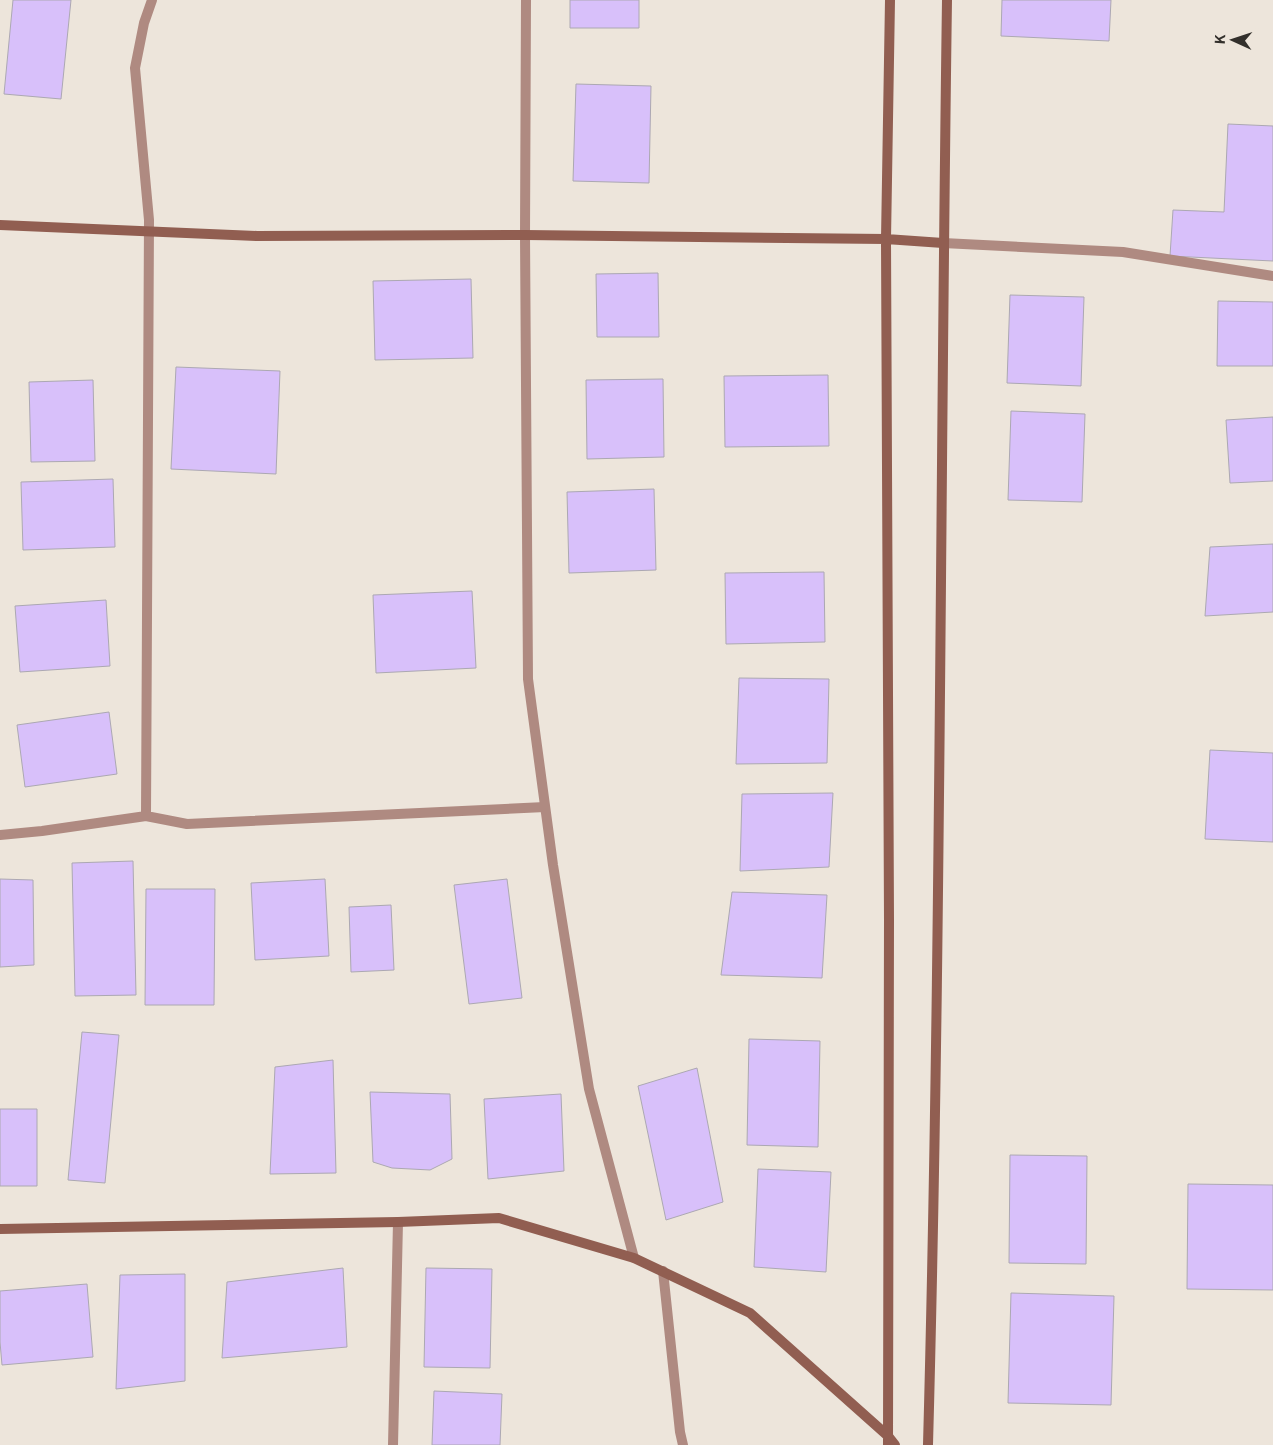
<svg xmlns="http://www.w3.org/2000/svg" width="1273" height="1445" viewBox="0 0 1273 1445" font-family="'Public Sans',sans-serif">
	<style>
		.building { fill: #d8c0fa; stroke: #aca8b2 }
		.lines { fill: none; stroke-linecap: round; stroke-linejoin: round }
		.street { stroke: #af8a81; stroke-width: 10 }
		.secondary { stroke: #915e51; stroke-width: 10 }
	</style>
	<rect width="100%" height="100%" fill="#ede5db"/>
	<path class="building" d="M 13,0 L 71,0 L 61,99 L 4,94 Z
		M 570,0 L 639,0 L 639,28 L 570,28 Z
		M 1002,0 L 1111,0 L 1109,41 L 1001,36 Z
		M 576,84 L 651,86 L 649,183 L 573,181 Z
		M 1228,124 L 1273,126 L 1273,261 L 1170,256 L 1173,210 L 1224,212 Z
		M 658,273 L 659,337 L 597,337 L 596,274 Z
		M 471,279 L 473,358 L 375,360 L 373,281 Z
		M 1010,295 L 1084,297 L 1081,386 L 1007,383 Z
		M 1218,301 L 1273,302 L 1273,366 L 1217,366 Z
		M 176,367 L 280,371 L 276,474 L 171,469 Z
		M 828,375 L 829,446 L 725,447 L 724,376 Z
		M 663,379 L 664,457 L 587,459 L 586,380 Z
		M 93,380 L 95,461 L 31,462 L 29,382 Z
		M 1011,411 L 1085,414 L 1082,502 L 1008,500 Z
		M 1273,417 L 1273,481 L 1230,483 L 1226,420 Z
		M 113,479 L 115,547 L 23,550 L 21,482 Z
		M 654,489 L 656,570 L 569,573 L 567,492 Z
		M 1273,544 L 1273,612 L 1205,616 L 1210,547 Z
		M 824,572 L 825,642 L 726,644 L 725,573 Z
		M 472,591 L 476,668 L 376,673 L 373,595 Z
		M 106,600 L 110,666 L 20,672 L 15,606 Z
		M 739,678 L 829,679 L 827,763 L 736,764 Z
		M 109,712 L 117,774 L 25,787 L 17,725 Z
		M 1210,750 L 1273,753 L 1273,842 L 1205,839 Z
		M 833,793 L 829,867 L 740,871 L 742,794 Z
		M 133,861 L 136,995 L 75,996 L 72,863 Z
		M 0,879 L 33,880 L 34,965 L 0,967 Z
		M 325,879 L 329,956 L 255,960 L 251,883 Z
		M 507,879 L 522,998 L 469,1004 L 454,885 Z
		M 146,889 L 215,889 L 214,1005 L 145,1005 Z
		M 732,892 L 827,895 L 822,978 L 721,975 Z
		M 391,905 L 394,970 L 351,972 L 349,907 Z
		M 82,1032 L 119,1035 L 105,1183 L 68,1180 Z
		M 749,1039 L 820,1041 L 818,1147 L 747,1145 Z
		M 333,1060 L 336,1173 L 270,1174 L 275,1067 Z
		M 697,1068 L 723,1202 L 666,1220 L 638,1086 Z
		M 370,1092 L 450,1094 L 452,1159 L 430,1170 L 392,1168 L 373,1162 Z
		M 561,1094 L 564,1171 L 488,1179 L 484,1099 Z
		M 0,1109 L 37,1109 L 37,1186 L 0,1186 Z
		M 1010,1155 L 1087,1156 L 1086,1264 L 1009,1263 Z
		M 758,1169 L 831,1172 L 826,1272 L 754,1267 Z
		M 1188,1184 L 1273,1185 L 1273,1290 L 1187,1289 Z
		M 343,1268 L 347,1347 L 222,1358 L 227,1282 Z
		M 426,1268 L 492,1269 L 490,1368 L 424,1367 Z
		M 185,1274 L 185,1381 L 116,1389 L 120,1275 Z
		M 87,1284 L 93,1357 L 2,1365 L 0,1342 L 0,1291 Z
		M 1011,1293 L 1114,1296 L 1111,1405 L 1008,1403 Z
		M 434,1391 L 502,1394 L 500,1445 L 432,1445 Z"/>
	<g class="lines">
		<path class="street" d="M 526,0 L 525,235 L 528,679 L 553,865 L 589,1089 L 634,1258
			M 943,243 L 1123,252 L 1273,276
			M 146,816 L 149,220 L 135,68 L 144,23 L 152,0
			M 0,835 L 42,831 L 146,816 L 187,824 L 545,807
			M 663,1271 L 680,1432 L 683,1445
			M 393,1445 L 398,1222"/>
		<path class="secondary" d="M 0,225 L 257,236 L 525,235 L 886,239 L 943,243
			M 0,1229 L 398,1222 L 499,1218 L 634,1258 L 750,1313 L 888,1436 L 895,1445
			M 888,1445 L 889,919 L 886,239 L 890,0
			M 928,1445 C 941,963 940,482 947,0"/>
	</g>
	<g transform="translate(1233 40) rotate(273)" stroke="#ede5db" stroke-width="4" paint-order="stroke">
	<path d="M0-4L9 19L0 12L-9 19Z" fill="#33302c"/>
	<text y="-8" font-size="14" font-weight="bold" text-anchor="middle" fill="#33302c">K</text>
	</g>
</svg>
